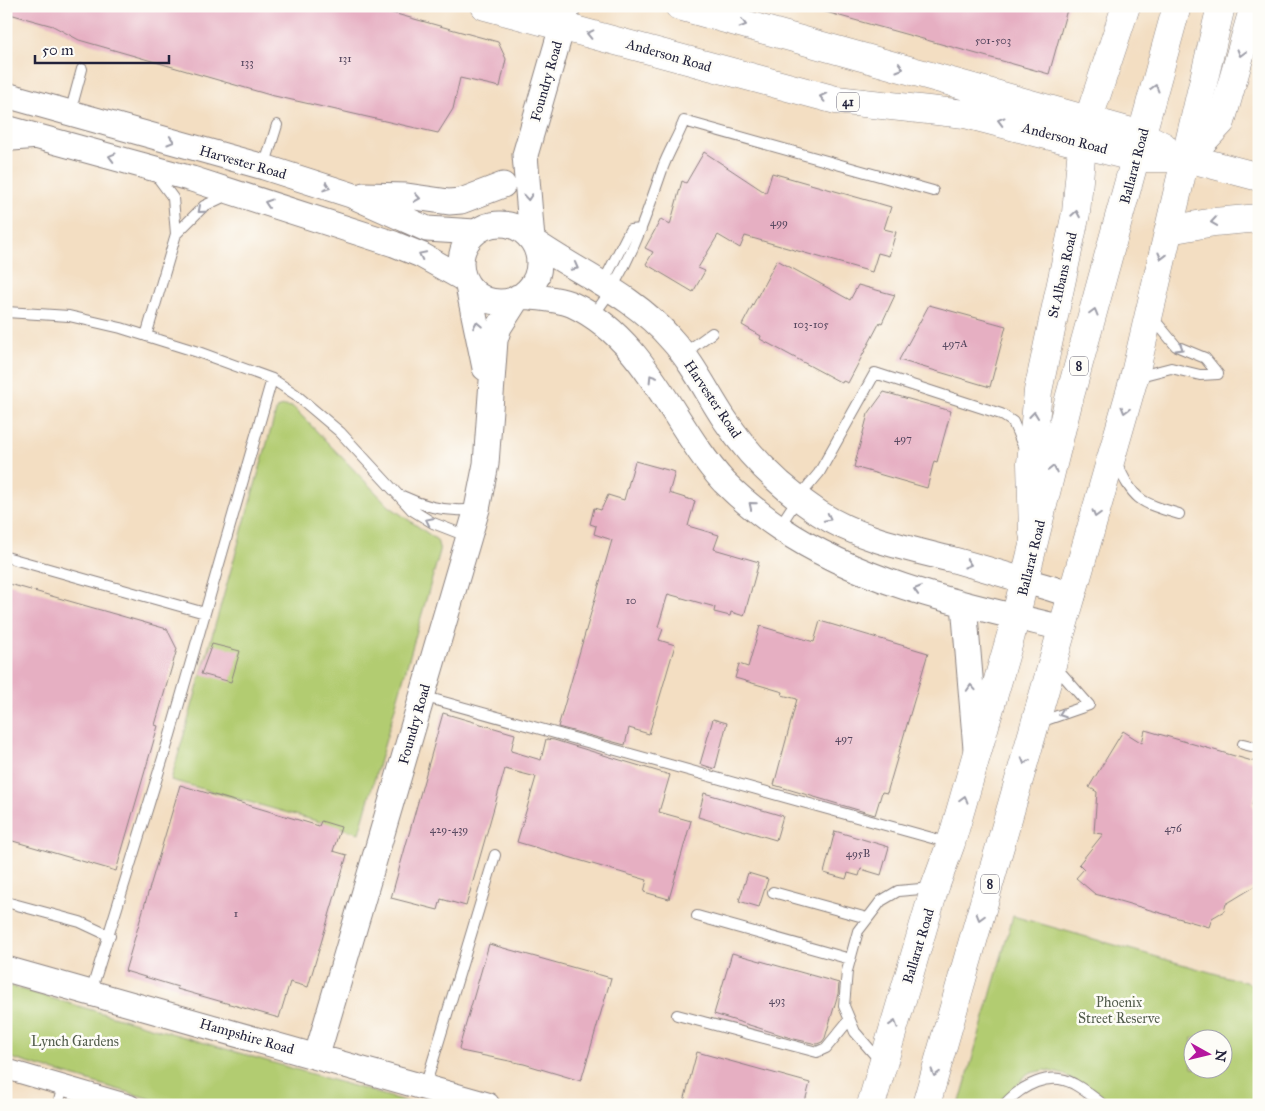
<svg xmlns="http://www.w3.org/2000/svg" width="1265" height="1111" viewBox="0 0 1265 1111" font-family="'IM FELL Great Primer',serif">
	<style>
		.green { fill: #b2cc71; stroke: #6a7756; fill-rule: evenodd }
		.building { fill: #e6afc2 }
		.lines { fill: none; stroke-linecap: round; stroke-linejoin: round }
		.service-casing { stroke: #8a807e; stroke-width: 12 }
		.minor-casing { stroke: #8a807e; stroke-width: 22 }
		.tertiary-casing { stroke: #8a807e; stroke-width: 27 }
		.secondary-casing { stroke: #8a807e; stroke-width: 29 }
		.primary-casing { stroke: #8a807e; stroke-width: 29 }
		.trunk-casing { stroke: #8a807e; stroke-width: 29 }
		.service { stroke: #fff; stroke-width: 10 }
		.minor { stroke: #fff; stroke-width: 20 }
		.tertiary { stroke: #fff; stroke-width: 25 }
		.secondary { stroke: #fff; stroke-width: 28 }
		.primary { stroke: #fff; stroke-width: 28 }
		.trunk { stroke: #fff; stroke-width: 28 }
		.oneway { stroke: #9c9ca7 }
		.labels { text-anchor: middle; stroke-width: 5; stroke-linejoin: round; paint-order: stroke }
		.number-label { font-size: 11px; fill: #53455d }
		.shield { fill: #fdfcf7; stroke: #646373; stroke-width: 1 }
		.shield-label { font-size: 12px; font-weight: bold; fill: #22223b }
		.street-label { font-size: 14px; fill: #22223b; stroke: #fdfcf7 }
		.park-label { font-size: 14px; fill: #545e4e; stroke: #fdfcf7 }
	</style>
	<rect width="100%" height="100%" fill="#fdfcf7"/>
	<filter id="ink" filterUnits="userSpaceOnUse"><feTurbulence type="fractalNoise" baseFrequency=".02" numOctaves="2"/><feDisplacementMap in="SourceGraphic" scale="10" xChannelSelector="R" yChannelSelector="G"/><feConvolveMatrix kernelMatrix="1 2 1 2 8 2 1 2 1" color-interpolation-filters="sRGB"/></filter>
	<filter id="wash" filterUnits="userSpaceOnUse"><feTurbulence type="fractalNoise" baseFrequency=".0096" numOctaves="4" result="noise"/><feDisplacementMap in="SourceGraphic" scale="20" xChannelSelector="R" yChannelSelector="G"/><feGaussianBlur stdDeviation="1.12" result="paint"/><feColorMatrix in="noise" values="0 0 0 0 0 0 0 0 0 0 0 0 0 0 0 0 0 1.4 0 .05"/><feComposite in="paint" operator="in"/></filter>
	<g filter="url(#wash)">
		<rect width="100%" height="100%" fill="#f3dec2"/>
		<path class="green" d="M 284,406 L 293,407 L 297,411 L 389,506 L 437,540 L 440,551 L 359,833 L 171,780 L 277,408 Z
			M 1013,916 L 1259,986 L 1259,1105 L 1114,1105 L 1065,1075 L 1045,1070 L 1027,1074 L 1000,1105 L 959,1105 ZM 1192,1038 L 1222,1038 L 1222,1068 L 1192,1068 Z
			M 6,985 L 418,1105 L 171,1105 L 14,1059 L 6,1054 Z"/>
		<g id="blocks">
			<path class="building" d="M 6,6 L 367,6 L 498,42 L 506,59 L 500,87 L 460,78 L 453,109 L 438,133 L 270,95 L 79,40 L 53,26 L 6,13 Z
				M 822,6 L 1068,6 L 1049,74 L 822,11 Z
				M 704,152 L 766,193 L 772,173 L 891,207 L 884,229 L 896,232 L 889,256 L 878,253 L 872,272 L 745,236 L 740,248 L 718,235 L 698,268 L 705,271 L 693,292 L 646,264 L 653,252 L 645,248 L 661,219 L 670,225 L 682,181 L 686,183 Z
				M 777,260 L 850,300 L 858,285 L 895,295 L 882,323 L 880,322 L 848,383 L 843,381 L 842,383 L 760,339 L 761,336 L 742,325 Z
				M 929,305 L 1006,326 L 990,387 L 899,360 Z
				M 884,392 L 951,411 L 937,462 L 934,461 L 927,488 L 854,467 L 868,414 Z
				M 635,461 L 675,472 L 669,493 L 695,501 L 688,526 L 719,535 L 714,549 L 759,562 L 744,616 L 731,612 L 730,616 L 714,612 L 715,607 L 668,594 L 658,627 L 663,629 L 659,640 L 675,645 L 649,734 L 629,728 L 625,745 L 558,727 L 612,540 L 594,534 L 596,526 L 590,524 L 594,508 L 601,510 L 608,495 L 624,500 Z
				M 6,583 L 167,629 L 177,649 L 155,725 L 158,726 L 116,871 L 6,839 Z
				M 820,621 L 928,653 L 887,793 L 882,792 L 875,815 L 774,785 L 797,699 L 782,695 L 783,692 L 735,678 L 739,664 L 748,667 L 760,626 L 814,642 Z
				M 212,644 L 240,651 L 231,682 L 201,674 Z
				M 443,713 L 515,734 L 511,751 L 541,760 L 546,739 L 554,740 L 670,775 L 659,812 L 691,821 L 669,899 L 644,892 L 647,880 L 517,842 L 536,777 L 505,769 L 466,906 L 441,899 L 438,910 L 391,898 Z
				M 713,719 L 727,723 L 715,769 L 700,764 Z
				M 1145,730 L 1259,763 L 1259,782 L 1252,804 L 1259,815 L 1259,884 L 1226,904 L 1224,911 L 1212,918 L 1209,927 L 1095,894 L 1076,878 L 1084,869 L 1079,864 L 1103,834 L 1094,833 L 1097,792 L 1089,787 L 1123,731 L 1142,743 Z
				M 180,785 L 319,826 L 321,821 L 341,827 L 333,851 L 347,855 L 308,987 L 290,982 L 279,1018 L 177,989 L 178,987 L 125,971 Z
				M 704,793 L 783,816 L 776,840 L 698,817 Z
				M 835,831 L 889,847 L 881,875 L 861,869 L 859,876 L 848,873 L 846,879 L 824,873 Z
				M 748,873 L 768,879 L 759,907 L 739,901 Z
				M 489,944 L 611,978 L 581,1081 L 524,1064 L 461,1051 L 459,1048 Z
				M 732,953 L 839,983 L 838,994 L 825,1038 L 822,1042 L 817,1044 L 794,1039 L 714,1014 Z
				M 697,1052 L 810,1083 L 804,1105 L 683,1105 Z"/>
		</g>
	</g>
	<g filter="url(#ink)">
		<use href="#blocks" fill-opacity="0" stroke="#8a807e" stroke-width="1"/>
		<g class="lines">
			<defs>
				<path id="service" d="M 70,113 L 82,69
					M 6,146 L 33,144
					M 264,167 L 277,125
					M 176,234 L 204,206 L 221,198 L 227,192
					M 602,285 L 630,230 L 641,229
					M 6,312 L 69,316 L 121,328 L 198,352 L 272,379 L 295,394 L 340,432 L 412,510 L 433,523 L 469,537
					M 593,316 C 628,270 645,220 663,167 C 669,151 678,137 684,121 L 933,191
					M 1152,317 L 1176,346 L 1205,358 L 1218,374
					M 146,336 L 176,234 L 173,198 L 156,175
					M 683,354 L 712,333
					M 1136,377 L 1171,368 L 1200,375 L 1218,374
					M 1116,462 C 1134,500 1138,502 1179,514
					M 402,496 C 425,507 450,513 475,509
					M 779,527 L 798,498 L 819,473 L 875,373 L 1001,414 L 1013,422 L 1024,448
					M 6,557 L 205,613
					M 422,696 L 950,843
					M 1040,722 L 1089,705 L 1055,666
					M 1243,744 L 1259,748
					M 773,892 L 867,918
					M 6,902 L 80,922 L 110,936
					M 697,916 L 850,959
					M 91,992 L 170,735 L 272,379
					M 677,1015 L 817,1052 L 826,1048 L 849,1020
					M 880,1061 L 855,1032 L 844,1006 L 847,971 L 858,931 L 881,901 L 898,891 L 932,888
					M 425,1087 L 495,855
					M 58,1105 L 63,1085
					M 1004,1105 C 1021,1086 1050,1070 1074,1084 C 1085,1090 1094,1098 1104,1105"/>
				<path id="minor" d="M 6,1069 L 130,1105"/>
				<path id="tertiary" d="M 6,95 L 264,167 L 351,195 L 427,229 L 475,232
					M 6,128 L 192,179 L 394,244 L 421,255 L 464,279
					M 364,195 L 407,196 L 449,202 L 461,201 L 503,185
					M461 263a39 39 0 1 1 78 0a39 39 0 1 1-78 0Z
					M 532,239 L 525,155 L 568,6
					M 533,241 C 580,274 633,295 671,339 C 693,363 707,393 725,420 C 749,456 783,489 819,513 C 857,538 906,548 950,559 C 991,570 1032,583 1073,595
					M 468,286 L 485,368
					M 521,296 C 538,298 558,298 573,305 C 647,340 672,425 724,482 C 740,498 761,515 780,528 C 864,585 966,605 1063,628
					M 964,604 L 976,749
					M 6,969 L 487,1105
					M 317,1055 L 477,509 L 486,464 L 495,340 L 499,327 L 518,297"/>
				<path id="secondary" d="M 1187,158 L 1221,122 L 1254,6
					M 1033,533 L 1031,463 L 1038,391 L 1076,213 L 1083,136 L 1126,6"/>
				<path id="primary" d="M 485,6 L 836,100 L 965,114 L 1136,158 L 1187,158 L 1259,177
					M 679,6 L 1142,135 L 1163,146
					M 1169,230 L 1214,222 L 1259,218"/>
				<path id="trunk" d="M 871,1105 L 935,887 L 951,843 L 1011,635 L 1068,403 L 1177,6
					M 926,1105 L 1134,378 L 1221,6"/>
			</defs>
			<use href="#service" class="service-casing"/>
			<use href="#minor" class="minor-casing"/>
			<use href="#tertiary" class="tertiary-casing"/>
			<use href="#secondary" class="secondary-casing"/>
			<use href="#primary" class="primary-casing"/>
			<use href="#trunk" class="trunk-casing"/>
			<use href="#service" class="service"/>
			<use href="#minor" class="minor"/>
			<use href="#tertiary" class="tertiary"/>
			<use href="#secondary" class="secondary"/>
			<use href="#primary" class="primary"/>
			<use href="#trunk" class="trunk"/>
		</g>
		<defs><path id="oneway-chevron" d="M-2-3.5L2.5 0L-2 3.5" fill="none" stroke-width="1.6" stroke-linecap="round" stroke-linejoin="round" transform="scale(1.25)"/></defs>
		<g class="oneway">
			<use href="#oneway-chevron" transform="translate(743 24) rotate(16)"/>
			<use href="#oneway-chevron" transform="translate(590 34) rotate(-167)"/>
			<use href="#oneway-chevron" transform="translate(1241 53) rotate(106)"/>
			<use href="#oneway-chevron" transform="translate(900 68) rotate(16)"/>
			<use href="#oneway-chevron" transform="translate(1155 88) rotate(-75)"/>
			<use href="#oneway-chevron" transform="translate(823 97) rotate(-168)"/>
			<use href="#oneway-chevron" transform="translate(1001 121) rotate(-165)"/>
			<use href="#oneway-chevron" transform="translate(171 141) rotate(16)"/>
			<use href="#oneway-chevron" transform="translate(112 157) rotate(-165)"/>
			<use href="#oneway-chevron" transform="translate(327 187) rotate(18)"/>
			<use href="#oneway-chevron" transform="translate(528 197) rotate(86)"/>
			<use href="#oneway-chevron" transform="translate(417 198) rotate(9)"/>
			<use href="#oneway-chevron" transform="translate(268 203) rotate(-162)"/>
			<use href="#oneway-chevron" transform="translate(201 210) rotate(139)"/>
			<use href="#oneway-chevron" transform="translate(1076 214) rotate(-80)"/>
			<use href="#oneway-chevron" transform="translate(1214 222) rotate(172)"/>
			<use href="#oneway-chevron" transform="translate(422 255) rotate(-154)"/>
			<use href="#oneway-chevron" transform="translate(1162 256) rotate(104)"/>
			<use href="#oneway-chevron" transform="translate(575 267) rotate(28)"/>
			<use href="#oneway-chevron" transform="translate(1094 312) rotate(-75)"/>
			<use href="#oneway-chevron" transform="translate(477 325) rotate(-101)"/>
			<use href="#oneway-chevron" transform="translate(1180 348) rotate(31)"/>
			<use href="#oneway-chevron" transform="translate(652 378) rotate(-122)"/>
			<use href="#oneway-chevron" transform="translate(1125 410) rotate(106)"/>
			<use href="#oneway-chevron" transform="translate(1034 415) rotate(-84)"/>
			<use href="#oneway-chevron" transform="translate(1053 469) rotate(-77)"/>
			<use href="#oneway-chevron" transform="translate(752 505) rotate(-140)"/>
			<use href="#oneway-chevron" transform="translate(1096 514) rotate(106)"/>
			<use href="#oneway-chevron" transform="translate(828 518) rotate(27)"/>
			<use href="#oneway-chevron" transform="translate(429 521) rotate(-154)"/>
			<use href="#oneway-chevron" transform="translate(968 564) rotate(16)"/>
			<use href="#oneway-chevron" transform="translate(917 590) rotate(-163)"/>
			<use href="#oneway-chevron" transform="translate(971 688) rotate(-94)"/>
			<use href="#oneway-chevron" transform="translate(1062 714) rotate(160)"/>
			<use href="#oneway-chevron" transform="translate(1025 761) rotate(106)"/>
			<use href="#oneway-chevron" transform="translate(964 799) rotate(-74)"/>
			<use href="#oneway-chevron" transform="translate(980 917) rotate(106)"/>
			<use href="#oneway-chevron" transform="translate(894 1024) rotate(-73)"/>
			<use href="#oneway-chevron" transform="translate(935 1073) rotate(106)"/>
		</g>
	</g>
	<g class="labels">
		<g class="number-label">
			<text x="993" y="44">501-503</text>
			<text x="345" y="62">131</text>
			<text x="247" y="66">133</text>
			<text x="779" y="226">499</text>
			<text x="811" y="328">103-105</text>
			<text x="955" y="347">497A</text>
			<text x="903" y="442">497</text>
			<text x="631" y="604">10</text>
			<text x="844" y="742">497</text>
			<text x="1173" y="832">476</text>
			<text x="449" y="833">429-439</text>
			<text x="858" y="857">495B</text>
			<text x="236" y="917">1</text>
			<text x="777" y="1004">493</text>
		</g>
		<g class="shield">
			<rect x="837" y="92.5" width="22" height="19" rx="4"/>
			<rect x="1070" y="356.5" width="18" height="19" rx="4"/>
			<rect x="981" y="874.5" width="18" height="19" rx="4"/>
		</g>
		<g class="shield-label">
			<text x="848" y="106">41</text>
			<text x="1079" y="370">8</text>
			<text x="990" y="888">8</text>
		</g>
		<g class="street-label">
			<text transform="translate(669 55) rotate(16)" y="5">Anderson Road</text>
			<text transform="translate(546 81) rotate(-74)" y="5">Foundry Road</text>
			<text transform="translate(1065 138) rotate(15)" y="5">Anderson Road</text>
			<text transform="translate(243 162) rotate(16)" y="5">Harvester Road</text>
			<text transform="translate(1134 166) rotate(-75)" y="5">Ballarat Road</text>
			<text transform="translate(1062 275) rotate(-77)" y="5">St Albans Road</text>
			<text transform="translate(713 399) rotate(56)" y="5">Harvester Road</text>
			<text transform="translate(1031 558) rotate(-76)" y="5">Ballarat Road</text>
			<text transform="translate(414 724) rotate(-74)" y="5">Foundry Road</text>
			<text transform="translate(918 946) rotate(-73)" y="5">Ballarat Road</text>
			<text transform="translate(247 1036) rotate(16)" y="5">Hampshire Road</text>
		</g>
		<g class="park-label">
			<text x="1119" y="1007">Phoenix<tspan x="1119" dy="16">Street Reserve</tspan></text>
			<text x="75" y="1046">Lynch Gardens</text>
		</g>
	</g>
	<rect width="1265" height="1111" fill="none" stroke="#fdfcf7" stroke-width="25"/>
	<g transform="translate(1208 1054) rotate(98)"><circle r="24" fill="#fdfcf7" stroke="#a5a5ac"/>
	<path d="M0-4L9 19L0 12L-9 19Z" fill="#b5179e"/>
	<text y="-8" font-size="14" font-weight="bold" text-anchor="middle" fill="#22223b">N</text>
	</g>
	<path d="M35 55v8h134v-8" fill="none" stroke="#22223b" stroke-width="2.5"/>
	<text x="42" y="55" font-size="15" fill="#22223b" stroke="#fdfcf7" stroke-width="4" paint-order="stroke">50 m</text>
</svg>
